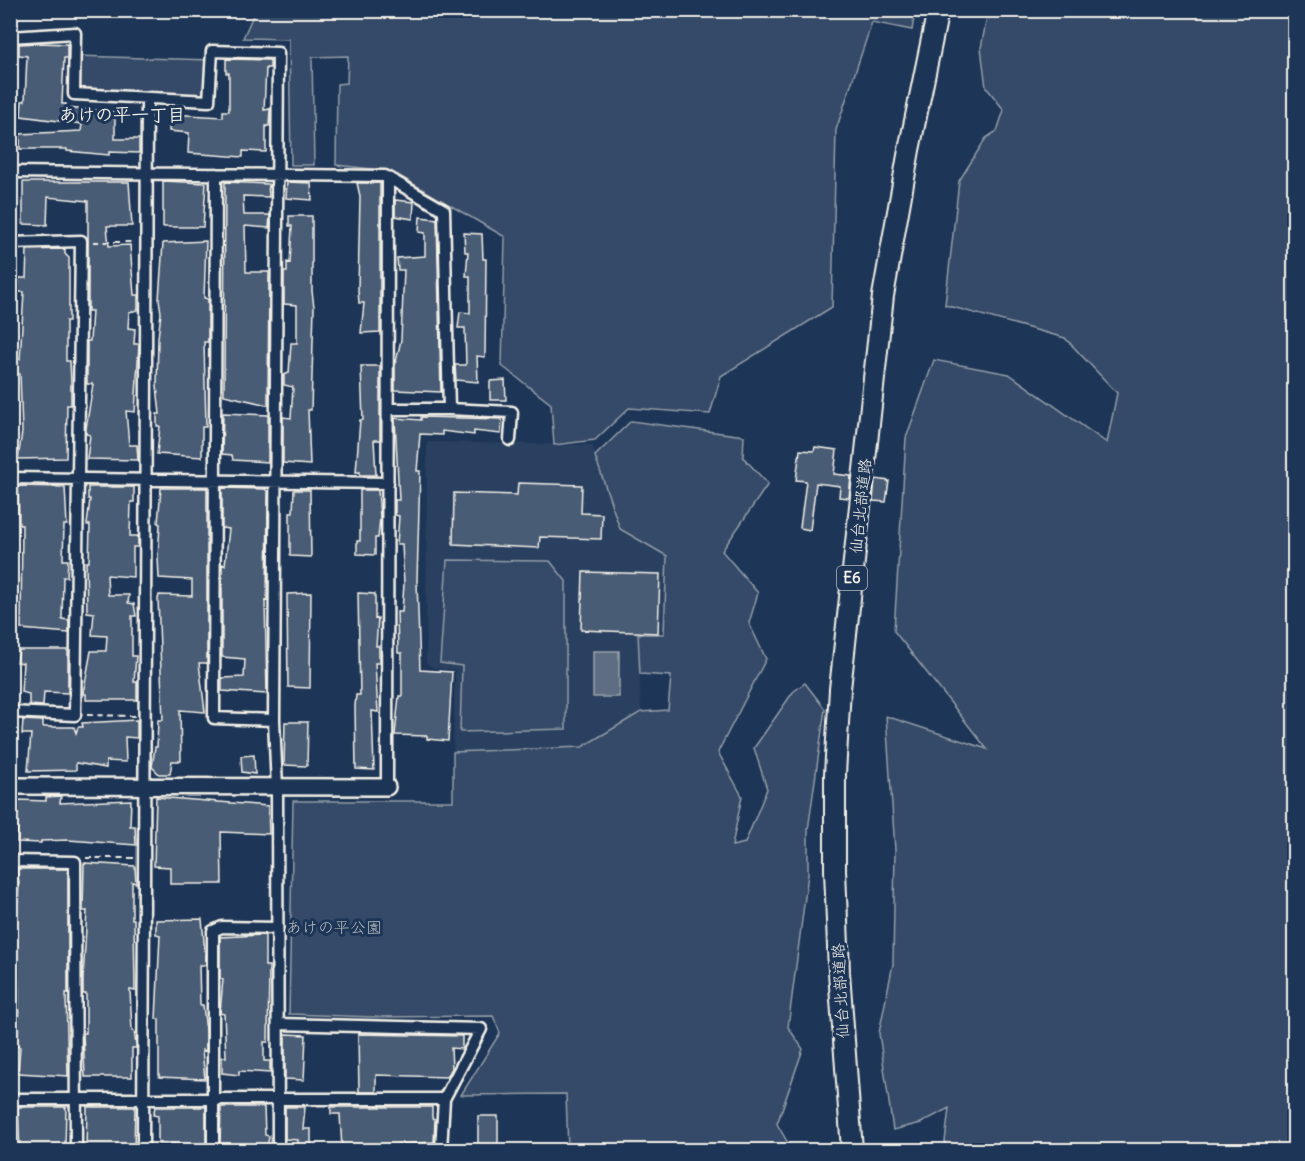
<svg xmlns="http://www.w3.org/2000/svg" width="1305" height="1161" viewBox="0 0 1305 1161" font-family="Delius,'Klee One',sans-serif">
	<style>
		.built { fill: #2a4060 }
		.green { fill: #354a67; stroke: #949ea8; stroke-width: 1.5 }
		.water { fill: #5e6d82; stroke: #9aa2ab; stroke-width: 1.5 }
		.building { fill: #485b74; stroke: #f4f1e8; stroke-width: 1.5 }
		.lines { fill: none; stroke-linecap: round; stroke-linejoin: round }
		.street-casing { stroke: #f4f1e8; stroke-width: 15 }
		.secondary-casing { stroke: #f4f1e8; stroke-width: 20 }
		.highway-casing { stroke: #f4f1e8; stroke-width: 24 }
		.path { stroke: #f4f1e8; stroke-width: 2; stroke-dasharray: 6 4.5; stroke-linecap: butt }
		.street { stroke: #1d3557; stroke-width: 10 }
		.secondary { stroke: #1d3557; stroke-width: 15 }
		.highway { stroke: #1d3557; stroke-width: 20 }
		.labels { text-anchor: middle; stroke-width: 6; stroke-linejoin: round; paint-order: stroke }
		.shield { fill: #1d3557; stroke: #b4b9bc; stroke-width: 1.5 }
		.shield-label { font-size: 15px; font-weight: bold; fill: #f4f1e8 }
		.street-label { font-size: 16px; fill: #f4f1e8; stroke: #1d3557 }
		.park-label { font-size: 16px; fill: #bbbfc1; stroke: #1d3557 }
		.neighbourhood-label { font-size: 18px; font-weight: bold; fill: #f4f1e8; stroke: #1d3557 }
	</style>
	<rect width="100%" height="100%" fill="#1d3557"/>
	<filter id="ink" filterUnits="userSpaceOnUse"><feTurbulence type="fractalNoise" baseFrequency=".0167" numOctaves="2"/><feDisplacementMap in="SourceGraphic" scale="12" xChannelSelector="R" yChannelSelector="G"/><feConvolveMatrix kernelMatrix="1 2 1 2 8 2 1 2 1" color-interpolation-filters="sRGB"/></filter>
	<g filter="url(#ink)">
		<path class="built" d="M 427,442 L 592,445 L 620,529 L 667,556 L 664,634 L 638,634 L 641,712 L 582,747 L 453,752 L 455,670 L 433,668 L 426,663 Z"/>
		<path class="green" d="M 255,11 L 915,10 L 915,11 L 912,30 L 872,22 L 836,130 L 832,307 L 721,376 L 710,414 L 629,408 L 595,440 L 554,445 L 551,404 L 502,366 L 505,237 L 391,171 L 336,165 L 337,84 L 347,83 L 348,56 L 312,57 L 314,165 L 291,165 L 289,39 L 243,38 Z
			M 988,11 L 1294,11 L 1294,1150 L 944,1150 L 949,1108 L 921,1123 L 893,1130 L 879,1033 L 893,964 L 895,850 L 886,716 L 987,749 L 894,631 L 906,438 L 934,360 L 1009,374 L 1107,443 L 1117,393 L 1065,338 L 945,305 L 959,181 L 986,138 L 997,131 L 1004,110 L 986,87 L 981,48 Z
			M 75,56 L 211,60 L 209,101 L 74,94 Z
			M 631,421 L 744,436 L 743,457 L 768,484 L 722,551 L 758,593 L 749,623 L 766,659 L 718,752 L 742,796 L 732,846 L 745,843 L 767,789 L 754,748 L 793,692 L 805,683 L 825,709 L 808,830 L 808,874 L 788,1027 L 803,1049 L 777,1124 L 792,1150 L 568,1150 L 566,1094 L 461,1095 L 500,1033 L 493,1016 L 373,1017 L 289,1014 L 293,801 L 453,801 L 453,752 L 582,747 L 641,712 L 668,710 L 671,676 L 640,674 L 638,634 L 664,634 L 667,556 L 620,529 L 595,456 Z
			M 447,560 L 550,561 L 566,581 L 566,729 L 460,732 L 462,666 L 440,663 Z"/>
		<path class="water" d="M 593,651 L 619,651 L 619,697 L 593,697 Z"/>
		<path class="building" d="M 38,43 L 67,44 L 67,58 L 64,58 L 62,104 L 66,104 L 65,108 L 115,112 L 115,139 L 139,139 L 139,153 L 109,152 L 109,155 L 67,151 L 67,149 L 20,149 L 20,134 L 81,131 L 82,124 L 21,116 L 22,101 L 25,101 L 27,56 L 19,55 L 19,44 Z
			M 226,59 L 270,60 L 270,68 L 266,68 L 264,110 L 270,109 L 269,126 L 266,126 L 266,152 L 243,151 L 243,157 L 188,153 L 189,133 L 169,131 L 170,114 L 223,117 L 223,111 L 229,111 L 229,73 L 226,73 Z
			M 163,181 L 206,183 L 203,227 L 163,227 Z
			M 23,182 L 129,182 L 132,226 L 107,226 L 109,246 L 130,245 L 134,295 L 138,295 L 138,310 L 129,312 L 128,328 L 135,329 L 134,344 L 139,344 L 135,412 L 126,411 L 129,445 L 137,445 L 138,460 L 87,459 L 90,435 L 86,434 L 86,429 L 93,384 L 87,384 L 87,341 L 90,341 L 92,311 L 88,311 L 88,201 L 48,197 L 47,225 L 23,224 Z
			M 225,182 L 268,184 L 269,197 L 243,196 L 244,215 L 270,215 L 269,228 L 245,226 L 246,272 L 269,272 L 268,405 L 224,395 Z
			M 287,182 L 311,183 L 312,200 L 286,198 Z
			M 357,183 L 380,183 L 380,332 L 361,333 L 364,303 L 359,303 L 358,290 L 360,196 Z
			M 395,200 L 414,202 L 413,219 L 395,216 Z
			M 289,216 L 312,216 L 312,291 L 314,307 L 311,410 L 308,410 L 310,465 L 283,463 L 283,417 L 291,418 L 293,387 L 284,385 L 284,375 L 289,373 L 291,343 L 297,343 L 297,305 L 284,304 L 284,272 L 287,272 L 287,262 L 290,263 L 292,226 L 289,226 Z
			M 420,217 L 437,219 L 441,392 L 395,390 L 395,366 L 401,340 L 404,270 L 398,270 L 397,258 L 425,256 L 425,233 L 419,232 Z
			M 464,233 L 482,234 L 483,259 L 486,259 L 485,357 L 477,356 L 478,382 L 456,380 L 455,365 L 466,365 L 465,328 L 458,328 L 460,312 L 470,313 L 470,276 L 466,276 L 468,252 L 465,252 Z
			M 206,241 L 204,298 L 208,299 L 208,342 L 204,342 L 206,427 L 202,427 L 202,457 L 157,454 L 160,426 L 157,426 L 157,414 L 160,414 L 157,386 L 158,338 L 161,313 L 159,299 L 163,243 Z
			M 65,249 L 65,254 L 69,258 L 69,321 L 66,321 L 66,361 L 70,361 L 71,383 L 71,405 L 67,405 L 66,458 L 18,459 L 22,432 L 20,374 L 16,373 L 16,359 L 20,359 L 24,292 L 18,292 L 19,278 L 26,278 L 27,250 Z
			M 361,366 L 380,366 L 380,440 L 374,440 L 376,475 L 360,475 L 360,472 L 356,472 L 360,420 L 363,420 Z
			M 505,380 L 506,400 L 490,400 L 490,381 Z
			M 223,413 L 268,415 L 268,462 L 233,460 L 232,455 L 222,454 Z
			M 421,417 L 502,419 L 501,434 L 474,431 L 474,435 L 442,431 L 442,435 L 420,434 L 417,471 L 420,471 L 417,582 L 420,670 L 452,672 L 448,741 L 427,739 L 427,736 L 395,735 L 399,696 L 402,696 L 402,653 L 398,653 L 397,612 L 402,612 L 404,584 L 402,544 L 397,544 L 399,516 L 395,515 L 395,500 L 399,500 L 395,418 L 421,420 Z
			M 815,447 L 837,450 L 834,474 L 851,476 L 849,498 L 839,497 L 840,486 L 816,483 L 810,530 L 800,528 L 806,481 L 796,480 L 800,450 L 814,451 Z
			M 875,479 L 889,481 L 886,502 L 873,501 Z
			M 518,483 L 582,485 L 581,513 L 602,514 L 601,539 L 540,537 L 539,548 L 453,544 L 454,493 L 517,495 Z
			M 18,486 L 65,487 L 67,525 L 64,525 L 63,560 L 68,560 L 67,577 L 63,577 L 62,619 L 69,620 L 69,633 L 21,629 L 22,525 L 19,525 Z
			M 88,487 L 134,487 L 134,502 L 131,502 L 130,536 L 138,536 L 138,547 L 133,547 L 133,577 L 107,575 L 108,595 L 129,595 L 128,603 L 134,604 L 136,616 L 132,616 L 132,656 L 136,656 L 134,682 L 137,682 L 137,700 L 86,700 L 86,694 L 83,694 L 91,651 L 106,651 L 107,636 L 92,635 L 94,613 L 87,612 L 86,562 L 89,562 L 90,525 L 87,525 L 90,499 L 88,499 Z
			M 161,488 L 207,488 L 207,663 L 199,663 L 205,712 L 180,710 L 181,761 L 172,761 L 170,774 L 159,774 L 152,767 L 155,747 L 157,747 L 158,720 L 163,720 L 158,599 L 159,595 L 192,596 L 192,580 L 159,578 L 158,557 L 160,524 L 158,523 Z
			M 222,488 L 265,489 L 268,492 L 267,601 L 265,600 L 267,694 L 222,691 L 222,678 L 244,677 L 245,659 L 222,657 L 222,564 L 225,565 L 229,529 L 222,528 Z
			M 294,490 L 310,490 L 311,557 L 290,556 L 290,512 L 293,512 Z
			M 360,490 L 378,490 L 380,518 L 378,538 L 375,538 L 375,555 L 357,554 L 357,541 L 360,541 Z
			M 583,572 L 660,574 L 658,633 L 581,630 Z
			M 311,593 L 310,688 L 288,687 L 287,594 Z
			M 358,593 L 375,594 L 375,619 L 378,618 L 376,646 L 379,646 L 379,663 L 375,663 L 378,712 L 372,711 L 374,770 L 356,769 L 355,706 L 356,695 L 360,695 Z
			M 19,650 L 68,650 L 68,693 L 44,692 L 43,706 L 29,705 L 29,694 L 21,692 L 23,663 L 17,662 Z
			M 23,720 L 43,721 L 43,727 L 74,727 L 76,733 L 78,727 L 83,727 L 82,723 L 137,720 L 137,738 L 125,737 L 126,762 L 106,761 L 106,768 L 76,763 L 76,770 L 28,771 L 31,734 L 22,734 Z
			M 285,722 L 308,722 L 307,766 L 284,765 Z
			M 254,755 L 255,774 L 242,772 L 241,756 Z
			M 61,796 L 60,803 L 131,800 L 130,826 L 135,826 L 136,845 L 68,840 L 41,841 L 41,843 L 17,842 L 18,800 L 46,801 L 46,797 Z
			M 156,797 L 268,806 L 269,834 L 221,832 L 222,884 L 170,884 L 170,867 L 154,866 Z
			M 84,863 L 135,866 L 136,883 L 132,882 L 132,919 L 134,919 L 135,991 L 130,990 L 132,1031 L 134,1031 L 136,1045 L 136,1048 L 132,1048 L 132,1077 L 85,1077 L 83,1033 L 86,1033 L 86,994 L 83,994 L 83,979 L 87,911 L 83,911 Z
			M 17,869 L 68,869 L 68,993 L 66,993 L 68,1076 L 18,1073 L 20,1047 L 15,1046 L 18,1032 L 19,993 L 16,922 L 19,884 Z
			M 202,919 L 206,965 L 199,965 L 200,1005 L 203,1005 L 206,1032 L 206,1051 L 202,1050 L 205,1079 L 159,1077 L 159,1019 L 156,1019 L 160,935 L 156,934 L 156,920 Z
			M 265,935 L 265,966 L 269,966 L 268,1042 L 264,1042 L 264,1061 L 270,1061 L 270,1073 L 239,1071 L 239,1075 L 222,1073 L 222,1057 L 226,1057 L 224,1014 L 220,1013 L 223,979 L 220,979 L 220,937 Z
			M 285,1034 L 306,1035 L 304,1080 L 285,1079 Z
			M 358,1034 L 462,1036 L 462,1049 L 451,1048 L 452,1068 L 447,1077 L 376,1075 L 376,1092 L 359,1092 Z
			M 18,1107 L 66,1107 L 65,1150 L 20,1150 Z
			M 87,1107 L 135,1107 L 134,1150 L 86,1150 Z
			M 155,1107 L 206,1107 L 206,1145 L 158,1144 L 158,1116 L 153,1115 Z
			M 221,1107 L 264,1107 L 265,1135 L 269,1136 L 267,1149 L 220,1146 Z
			M 285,1107 L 305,1107 L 303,1129 L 311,1129 L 311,1145 L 298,1145 L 298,1140 L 285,1139 Z
			M 331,1107 L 432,1107 L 432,1118 L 435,1119 L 434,1142 L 376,1146 L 353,1144 L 353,1148 L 342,1149 L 340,1114 L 331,1114 Z
			M 478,1116 L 498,1116 L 498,1150 L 478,1150 Z"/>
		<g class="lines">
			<defs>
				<path id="street" d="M 10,37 L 75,33 L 74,94 L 209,101 L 212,51 L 278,53 L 274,720 L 277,788 L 278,1150
					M 10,172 L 385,176 L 444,210 L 449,409 L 389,409
					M 216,174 L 214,718 L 274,720
					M 10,243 L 81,241 L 75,715 L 10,712
					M 449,409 L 512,412 L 510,440
					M 10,478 L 388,483
					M 387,787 L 388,178
					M 10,861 L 75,862 L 76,1150
					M 278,1024 L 481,1029 L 444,1099 L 441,1150
					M 10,1099 L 444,1099
					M 143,1150 L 147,98
					M 213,1150 L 213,931 L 222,927 L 276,928"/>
				<path id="secondary" d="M 10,786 L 387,787"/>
				<path id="highway" d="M 852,1150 L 839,972 L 835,870 L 835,774 L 840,689 L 883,296 L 909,150 L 938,10"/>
			</defs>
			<use href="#street" class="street-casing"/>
			<use href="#secondary" class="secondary-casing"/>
			<use href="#highway" class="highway-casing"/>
			<path class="path" d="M 93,242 L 135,242
				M 87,715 L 135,716
				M 86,858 L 134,858"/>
			<use href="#street" class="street"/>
			<use href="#secondary" class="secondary"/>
			<use href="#highway" class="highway"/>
		</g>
	</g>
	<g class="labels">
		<rect class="shield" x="837" y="566" width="30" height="24" rx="4.5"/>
		<g class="shield-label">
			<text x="852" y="583">E6</text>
		</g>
		<g class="street-label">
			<text transform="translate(860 506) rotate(-84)" y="6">仙台北部道路</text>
			<text transform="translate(840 991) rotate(-93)" y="6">仙台北部道路</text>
		</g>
		<g class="park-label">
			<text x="334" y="933">あけの平公園</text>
		</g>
		<g class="neighbourhood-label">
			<text x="122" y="121">あけの平一丁目</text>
		</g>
	</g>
	<rect width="1305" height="1161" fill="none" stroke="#1d3557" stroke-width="36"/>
	<rect x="18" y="18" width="1269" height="1125" fill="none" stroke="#f4f1e8" stroke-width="2" filter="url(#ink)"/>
</svg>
